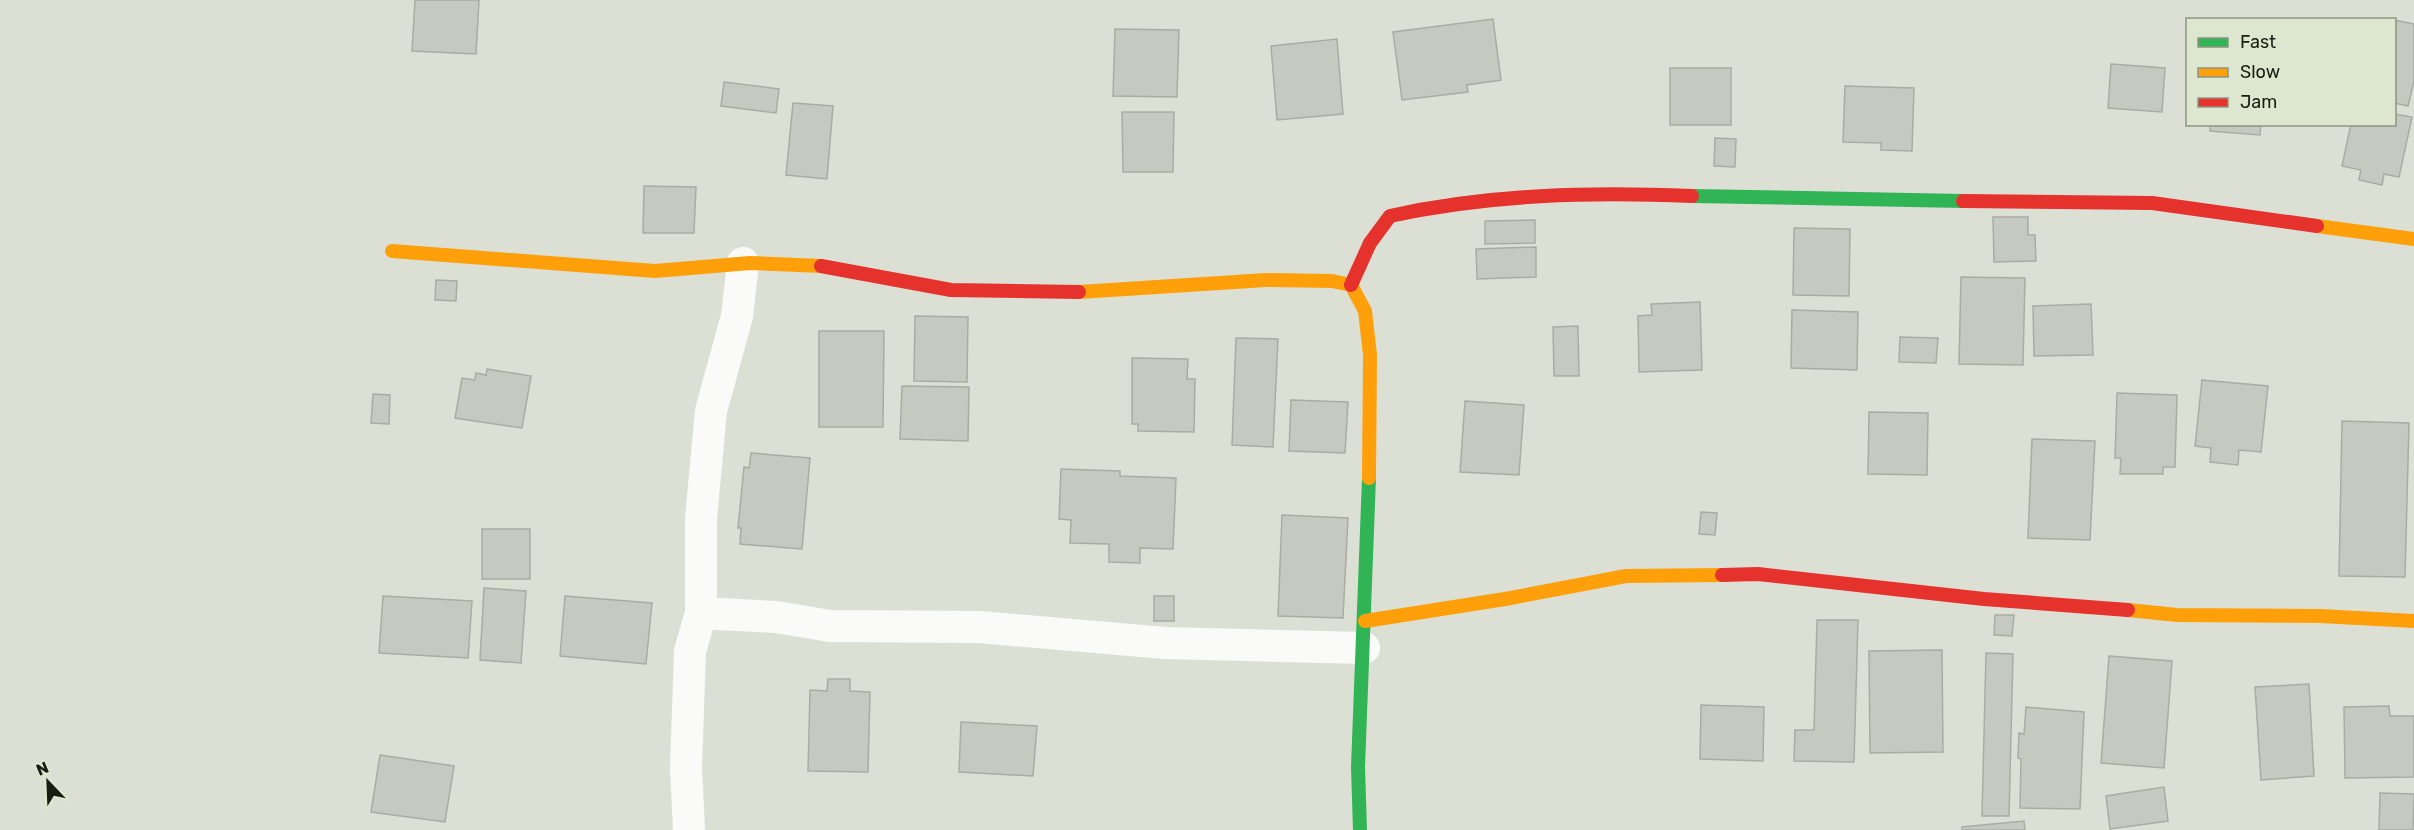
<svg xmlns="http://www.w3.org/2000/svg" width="2414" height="830" viewBox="0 0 2414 830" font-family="Rubik,sans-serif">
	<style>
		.building { fill: #c6c9c0; stroke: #a9aca2; stroke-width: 1.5 }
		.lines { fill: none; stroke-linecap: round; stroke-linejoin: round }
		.street { stroke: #fafaf9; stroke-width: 32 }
		.fast { stroke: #30b455; stroke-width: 14 }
		.slow { stroke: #ff9f0a; stroke-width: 14 }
		.jam { stroke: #e5322d; stroke-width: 14 }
	</style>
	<rect width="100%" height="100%" fill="#dce0d4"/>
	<path class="building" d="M 415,0 L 479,0 L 476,54 L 412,51 Z
		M 1493,19 L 1501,80 L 1467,85 L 1468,92 L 1402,100 L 1393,32 Z
		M 2394,20 L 2414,24 L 2414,81 L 2408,106 L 2394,103 Z
		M 1115,29 L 1179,30 L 1177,97 L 1113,96 Z
		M 1337,39 L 1343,114 L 1277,120 L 1271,46 Z
		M 2111,64 L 2165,68 L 2162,112 L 2108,108 Z
		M 1670,68 L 1731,68 L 1731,125 L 1670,125 Z
		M 724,82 L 779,89 L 776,113 L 721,106 Z
		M 1845,86 L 1914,88 L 1912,151 L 1881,150 L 1881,143 L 1843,142 Z
		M 793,103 L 833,106 L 827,179 L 786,175 Z
		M 1122,112 L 1174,112 L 1173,172 L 1123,172 Z
		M 2394,114 L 2412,117 L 2399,177 L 2384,174 L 2382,185 L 2359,180 L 2361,170 L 2342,166 L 2351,124 L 2394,124 Z
		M 2210,124 L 2261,124 L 2260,135 L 2210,131 Z
		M 1715,138 L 1736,139 L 1735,167 L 1714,166 Z
		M 644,186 L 696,187 L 694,233 L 643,233 Z
		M 1993,217 L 2028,217 L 2028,235 L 2035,235 L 2036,261 L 1994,262 Z
		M 1535,220 L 1535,243 L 1485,244 L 1485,221 Z
		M 1794,228 L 1850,229 L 1849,296 L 1793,295 Z
		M 1536,247 L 1536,277 L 1477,279 L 1476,249 Z
		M 1961,277 L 2025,278 L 2023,365 L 1959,364 Z
		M 436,280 L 457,281 L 456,301 L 435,300 Z
		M 1700,302 L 1702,370 L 1639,372 L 1638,316 L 1652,315 L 1651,304 Z
		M 2091,304 L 2093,355 L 2034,356 L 2033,306 Z
		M 1792,310 L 1858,312 L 1857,370 L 1791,368 Z
		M 915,316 L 968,317 L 967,382 L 914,381 Z
		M 1578,326 L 1579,376 L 1554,376 L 1553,327 Z
		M 819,331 L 884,331 L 883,427 L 819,427 Z
		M 1900,337 L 1938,338 L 1936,363 L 1899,362 Z
		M 1236,338 L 1278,339 L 1273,447 L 1232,445 Z
		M 1132,358 L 1188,359 L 1187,379 L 1195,379 L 1194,432 L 1138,431 L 1138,424 L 1132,424 Z
		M 487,369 L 531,376 L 522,428 L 455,418 L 462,378 L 475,380 L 476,373 L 486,375 Z
		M 2202,380 L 2268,386 L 2261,452 L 2239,450 L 2238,465 L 2210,462 L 2211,448 L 2195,446 Z
		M 902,386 L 969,387 L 968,441 L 900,439 Z
		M 2117,393 L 2177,395 L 2175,467 L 2163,467 L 2163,474 L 2120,474 L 2121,458 L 2115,458 Z
		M 373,394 L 390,395 L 389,424 L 371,423 Z
		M 1291,400 L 1348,402 L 1345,453 L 1289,451 Z
		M 1465,401 L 1524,405 L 1519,475 L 1460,472 Z
		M 1869,412 L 1928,413 L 1927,475 L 1868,474 Z
		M 2342,421 L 2409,423 L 2405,577 L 2339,576 Z
		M 2032,439 L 2095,441 L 2090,540 L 2028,538 Z
		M 751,453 L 810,458 L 802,549 L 740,544 L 741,528 L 738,528 L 744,467 L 749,468 Z
		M 1061,469 L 1120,471 L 1120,476 L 1176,478 L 1173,549 L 1140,548 L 1140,563 L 1109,562 L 1109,544 L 1070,543 L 1071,520 L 1059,519 Z
		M 1701,512 L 1717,513 L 1715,535 L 1699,534 Z
		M 1282,515 L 1348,518 L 1343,618 L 1278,616 Z
		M 482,529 L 530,529 L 530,579 L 482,579 Z
		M 484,588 L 526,591 L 521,663 L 480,660 Z
		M 383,596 L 472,601 L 468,658 L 379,653 Z
		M 565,596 L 652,603 L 646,664 L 560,656 Z
		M 1154,596 L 1174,596 L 1174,621 L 1154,621 Z
		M 1995,615 L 2014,615 L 2012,636 L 1994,635 Z
		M 1817,620 L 1858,620 L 1854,762 L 1794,761 L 1795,730 L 1814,730 Z
		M 1942,650 L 1943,752 L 1870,753 L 1869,651 Z
		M 1986,653 L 2013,654 L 2009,816 L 1982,816 Z
		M 2109,656 L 2172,661 L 2164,768 L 2101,763 Z
		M 828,679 L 850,679 L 850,691 L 870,692 L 868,772 L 808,771 L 810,690 L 827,691 Z
		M 2309,684 L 2314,776 L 2261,780 L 2255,687 Z
		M 1701,705 L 1764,707 L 1763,761 L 1700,759 Z
		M 2389,706 L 2390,716 L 2414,716 L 2414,777 L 2345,778 L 2344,707 Z
		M 2026,707 L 2084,712 L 2080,809 L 2020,808 L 2021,759 L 2018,758 L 2019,733 L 2024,734 Z
		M 961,722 L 1037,726 L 1033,776 L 959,772 Z
		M 380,755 L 454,766 L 445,822 L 371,812 Z
		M 2164,787 L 2168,821 L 2110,829 L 2106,796 Z
		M 2380,793 L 2414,794 L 2413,830 L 2379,830 Z
		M 2024,821 L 2025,830 L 1962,830 L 1962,827 Z"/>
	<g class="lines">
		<path class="street" d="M 701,613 L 701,518 L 711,411 L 737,316 L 743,263
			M 689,830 L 686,768 L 690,651 L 701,613 L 776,617 L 830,626 L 979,627 L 1165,643 L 1364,648"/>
		<path class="fast" d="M 1692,196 L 1963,201
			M 1360,830 L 1358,767 L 1369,478"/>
		<path class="slow" d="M 2317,226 L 2414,239
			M 392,251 L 655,271 L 750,263 L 821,266
			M 1079,292 L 1266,280 L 1332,281 L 1351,285 L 1365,311 L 1370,355 L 1369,478
			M 2128,610 L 2177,615 L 2320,616 L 2414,621
			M 1365,621 L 1505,599 L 1626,576 L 1722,575"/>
		<path class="jam" d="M 1963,201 L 2152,203 L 2317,226
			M 821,266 L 951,290 L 1079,292
			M 1351,285 L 1370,243 L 1390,216 C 1489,194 1591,192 1692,196
			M 1722,575 L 1758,574 L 1984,599 L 2128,610"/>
	</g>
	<rect x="2186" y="18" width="210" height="108" fill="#dde6ce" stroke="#8f9583" stroke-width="1.5"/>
	<rect x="2198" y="38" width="30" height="9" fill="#30b455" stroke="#8f9583" stroke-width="1.5"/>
	<text x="2240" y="48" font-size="18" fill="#191c13">Fast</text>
	<rect x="2198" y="68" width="30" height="9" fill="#ff9f0a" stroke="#8f9583" stroke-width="1.5"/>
	<text x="2240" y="78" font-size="18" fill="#191c13">Slow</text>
	<rect x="2198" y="98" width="30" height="9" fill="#e5322d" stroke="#8f9583" stroke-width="1.5"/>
	<text x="2240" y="108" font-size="18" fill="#191c13">Jam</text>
	<g transform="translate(48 782) rotate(337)" stroke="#dde6ce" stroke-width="4.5" paint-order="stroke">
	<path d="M0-4.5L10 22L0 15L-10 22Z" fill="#191c13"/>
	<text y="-9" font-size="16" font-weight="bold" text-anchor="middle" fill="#191c13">N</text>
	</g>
</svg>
